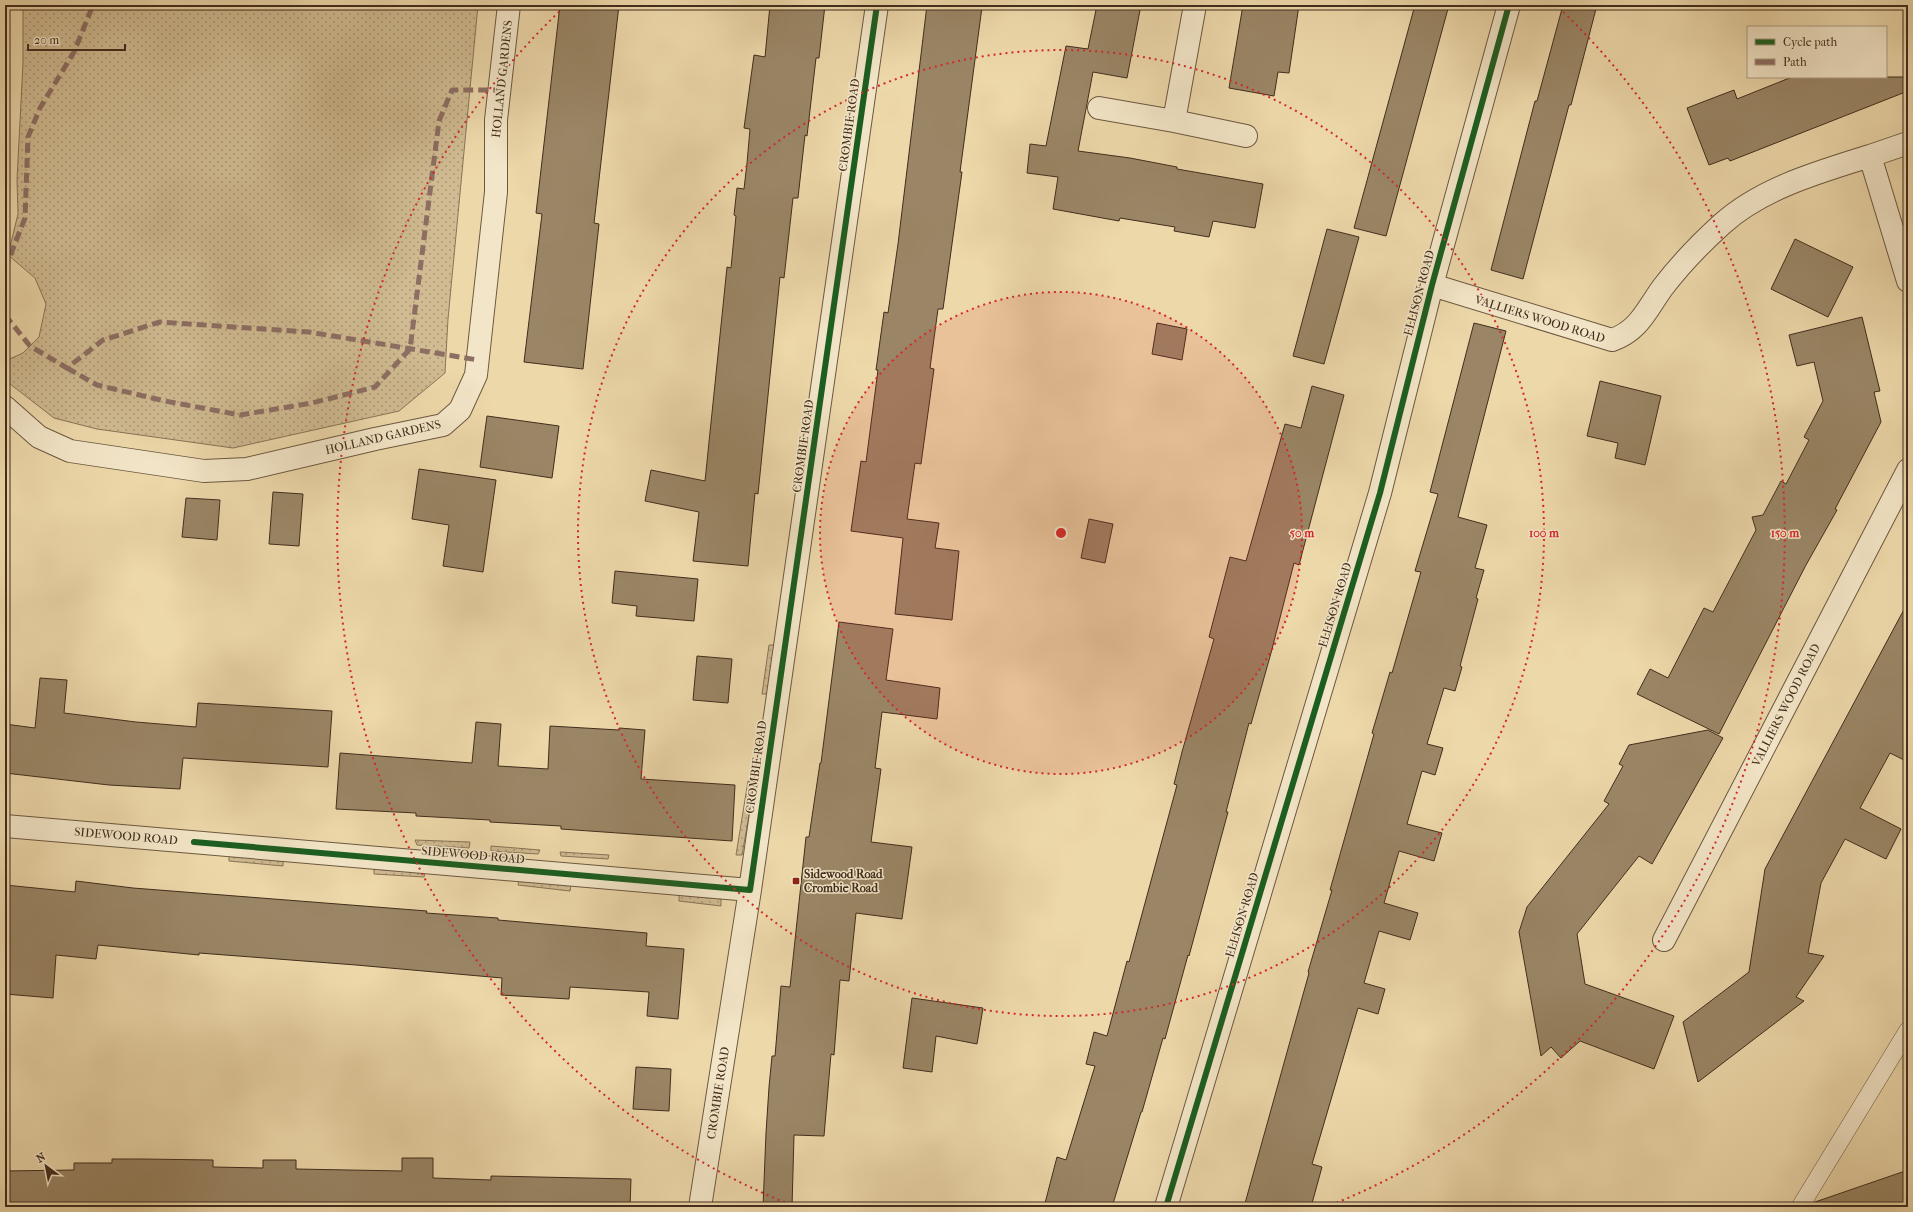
<svg xmlns="http://www.w3.org/2000/svg" width="1913" height="1212" viewBox="0 0 1913 1212" font-family="'IM FELL French Canon',serif">
	<style>
		.grass { fill: url(#grass-dots); stroke: #887458 }
		.building { fill: #9a8666; stroke: #412d1d }
		.lines { fill: none; stroke-linecap: round; stroke-linejoin: round }
		.service-casing { stroke: #6c5840; stroke-width: 18 }
		.minor-casing { stroke: #6c5840; stroke-width: 24 }
		.service { stroke: #f3e6c8; stroke-width: 17 }
		.minor { stroke: #f3e6c8; stroke-width: 22 }
		.quiet { stroke: #8d6e63; stroke-width: 5; stroke-dasharray: 10 5; stroke-linecap: butt }
		.cycleway-casing { stroke: #f3e6c8; stroke-width: 8 }
		.cycleway { stroke: #1b5e20; stroke-width: 6 }
		.ring { fill: none; stroke: #d62828; stroke-width: 2; stroke-dasharray: 2 4 }
		.poi-dot { fill: #8f2418; stroke: #f3e6c8; stroke-width: 1.5 }
		.labels { text-anchor: middle; stroke-width: 3; stroke-linejoin: round; paint-order: stroke }
		.street-label { font-size: 12px; fill: #412d1d; stroke: #f3e6c8 }
		.poi-label { font-size: 12px; font-weight: bold; fill: #412d1d; stroke: #f3e6c8; text-anchor: start }
		.centre { fill: #d62828; stroke: #f3e6c8; stroke-width: 2 }
		.ring-label { font-size: 12px; text-anchor: middle; font-weight: bold; fill: #d62828; stroke: #f3e6c8; stroke-width: 3; stroke-linejoin: round; paint-order: stroke }
	</style>
	<defs>
		<pattern id="grass-dots" width="8" height="8" patternUnits="userSpaceOnUse"><rect width="8" height="8" fill="#d0bb92"/><path d="M2 2h.1M6 6h.1" fill="none" stroke="#aa9877" stroke-width="1.8" stroke-linecap="round"/></pattern>
	</defs>
	<rect width="100%" height="100%" fill="#edd8aa"/>
	<filter id="stains"><feTurbulence type="fractalNoise" baseFrequency=".005" numOctaves="4"/><feColorMatrix values="0 0 0 0 .2 0 0 0 0 .09 0 0 0 0 .02 0 0 0 .5 -.17"/></filter>
	<radialGradient id="worn" r=".72"><stop offset=".6" stop-color="#630" stop-opacity="0"/><stop offset="1" stop-color="#630" stop-opacity=".3"/></radialGradient>
	<path class="grass" d="M 23,5 L 478,5 L 448,319 L 445,373 L 399,411 L 233,448 L 97,429 L 54,418 L 5,380 L 5,361 L 23,353 L 39,337 L 46,304 L 35,278 L 8,255 L 18,214 L 17,180 L 23,63 Z
		M 769,645 L 775,645 L 769,694 L 762,694 Z
		M 748,781 L 755,781 L 742,855 L 736,855 Z
		M 415,840 L 470,842 L 469,848 L 417,845 Z
		M 491,846 L 540,850 L 538,854 L 491,851 Z
		M 560,852 L 609,855 L 608,859 L 561,856 Z
		M 229,856 L 283,861 L 283,866 L 229,861 Z
		M 374,869 L 425,873 L 424,877 L 374,874 Z
		M 519,880 L 571,885 L 570,891 L 518,885 Z
		M 679,895 L 721,899 L 721,906 L 679,901 Z"/>
	<path class="building" d="M 560,5 L 619,5 L 594,223 L 599,224 L 583,369 L 524,362 L 542,214 L 536,213 Z
		M 770,5 L 825,5 L 819,58 L 816,58 L 807,136 L 805,135 L 798,198 L 793,198 L 784,278 L 780,277 L 758,494 L 755,493 L 748,566 L 693,561 L 699,512 L 645,501 L 651,470 L 705,481 L 727,267 L 731,268 L 736,216 L 734,215 L 737,188 L 744,189 L 747,163 L 750,129 L 744,128 L 754,55 L 765,57 Z
		M 927,5 L 969,5 L 982,7 L 960,172 L 962,172 L 943,309 L 938,309 L 930,368 L 934,369 L 921,464 L 915,463 L 907,519 L 939,523 L 935,548 L 959,551 L 952,620 L 895,614 L 903,538 L 851,531 L 861,461 L 866,462 L 878,370 L 876,370 L 884,312 L 888,313 L 898,244 Z
		M 1097,5 L 1141,5 L 1127,78 L 1093,72 L 1078,151 L 1130,158 L 1177,167 L 1177,169 L 1263,184 L 1255,228 L 1213,221 L 1209,237 L 1174,231 L 1175,227 L 1120,218 L 1119,221 L 1053,209 L 1058,177 L 1027,173 L 1030,144 L 1046,146 L 1066,46 L 1088,49 Z
		M 1243,5 L 1299,5 L 1289,73 L 1278,72 L 1274,96 L 1229,88 Z
		M 1415,5 L 1449,5 L 1386,236 L 1354,228 Z
		M 1563,5 L 1597,5 L 1571,105 L 1569,105 L 1523,279 L 1491,270 L 1535,101 L 1537,101 Z
		M 1792,77 L 1908,77 L 1908,91 L 1730,161 L 1728,158 L 1709,165 L 1687,108 L 1734,90 L 1737,99 Z
		M 1327,229 L 1359,237 L 1324,364 L 1293,356 Z
		M 1795,239 L 1853,267 L 1828,317 L 1771,289 Z
		M 1862,317 L 1880,391 L 1874,392 L 1881,422 L 1835,509 L 1837,510 L 1806,565 L 1719,734 L 1637,694 L 1650,669 L 1668,678 L 1704,608 L 1713,612 L 1756,530 L 1752,517 L 1763,515 L 1781,481 L 1786,484 L 1809,440 L 1804,437 L 1823,401 L 1814,362 L 1797,366 L 1789,335 Z
		M 1157,323 L 1187,329 L 1182,360 L 1152,354 Z
		M 1474,323 L 1506,331 L 1458,517 L 1487,525 L 1475,568 L 1484,570 L 1476,598 L 1478,599 L 1460,666 L 1462,667 L 1455,691 L 1444,688 L 1427,744 L 1443,748 L 1435,775 L 1422,771 L 1407,824 L 1442,833 L 1434,861 L 1399,851 L 1384,903 L 1418,913 L 1410,940 L 1379,931 L 1364,983 L 1385,989 L 1378,1014 L 1358,1008 L 1312,1164 L 1322,1167 L 1311,1207 L 1244,1207 L 1309,973 L 1308,972 L 1332,890 L 1330,890 L 1374,734 L 1372,733 L 1390,672 L 1392,673 L 1421,572 L 1415,571 L 1438,494 L 1430,492 Z
		M 1600,381 L 1661,396 L 1645,465 L 1615,458 L 1618,443 L 1587,436 Z
		M 1312,386 L 1344,395 L 1299,565 L 1294,563 L 1271,653 L 1251,724 L 1249,723 L 1226,812 L 1228,812 L 1189,956 L 1188,955 L 1165,1039 L 1163,1038 L 1142,1112 L 1141,1112 L 1112,1207 L 1044,1207 L 1057,1157 L 1066,1160 L 1095,1066 L 1086,1064 L 1094,1032 L 1107,1036 L 1127,961 L 1129,962 L 1177,785 L 1174,784 L 1182,752 L 1214,639 L 1209,637 L 1230,557 L 1246,561 L 1285,424 L 1301,428 Z
		M 487,416 L 559,426 L 552,478 L 480,467 Z
		M 419,469 L 496,480 L 483,572 L 443,566 L 449,525 L 412,519 Z
		M 273,492 L 303,494 L 299,546 L 269,544 Z
		M 186,498 L 220,500 L 217,540 L 182,537 Z
		M 1089,519 L 1113,524 L 1105,563 L 1081,558 Z
		M 615,571 L 698,579 L 694,621 L 636,616 L 637,606 L 612,603 Z
		M 1908,602 L 1908,762 L 1890,753 L 1860,808 L 1901,829 L 1886,859 L 1845,839 L 1821,883 L 1808,953 L 1824,956 L 1796,997 L 1804,1001 L 1698,1082 L 1683,1022 L 1749,972 L 1765,869 Z
		M 839,622 L 893,629 L 886,680 L 940,688 L 937,719 L 882,712 L 875,768 L 881,769 L 871,842 L 912,847 L 902,919 L 856,913 L 849,981 L 840,980 L 834,1055 L 831,1054 L 824,1136 L 794,1135 L 792,1207 L 763,1207 L 766,1133 L 769,1087 L 772,1056 L 775,1056 L 781,986 L 790,987 L 806,837 L 809,837 L 820,763 L 821,763 Z
		M 697,656 L 732,659 L 728,703 L 693,700 Z
		M 40,678 L 67,680 L 64,713 L 136,722 L 196,727 L 198,703 L 332,711 L 328,767 L 183,758 L 180,789 L 109,785 L 5,773 L 5,724 L 35,728 Z
		M 476,722 L 501,724 L 498,766 L 548,769 L 550,726 L 619,730 L 619,728 L 645,730 L 641,779 L 735,785 L 732,841 L 561,829 L 561,826 L 490,822 L 490,820 L 416,816 L 416,813 L 336,809 L 340,753 L 472,763 Z
		M 1708,730 L 1723,738 L 1652,864 L 1639,856 L 1577,934 L 1585,984 L 1674,1016 L 1654,1069 L 1580,1041 L 1561,1058 L 1551,1047 L 1541,1056 L 1519,932 L 1527,907 L 1609,804 L 1604,801 L 1623,766 L 1619,764 L 1629,745 Z
		M 76,881 L 133,888 L 427,911 L 426,913 L 498,918 L 498,920 L 647,933 L 646,946 L 684,949 L 678,1019 L 647,1016 L 649,992 L 570,987 L 569,999 L 501,995 L 502,978 L 356,965 L 199,953 L 199,955 L 98,945 L 96,959 L 56,955 L 53,998 L 5,994 L 5,885 L 75,892 Z
		M 912,998 L 983,1008 L 977,1044 L 936,1036 L 932,1072 L 903,1068 Z
		M 636,1067 L 671,1069 L 669,1111 L 633,1109 Z
		M 402,1158 L 433,1158 L 433,1178 L 491,1180 L 491,1176 L 631,1179 L 630,1207 L 5,1207 L 5,1171 L 74,1170 L 74,1163 L 112,1163 L 112,1159 L 141,1159 L 213,1160 L 213,1167 L 263,1168 L 263,1160 L 296,1160 L 296,1169 L 402,1171 Z
		M 1908,1170 L 1908,1207 L 1813,1207 L 1815,1202 Z"/>
	<g class="lines">
		<defs>
			<path id="service" d="M 1800,1207 L 1908,1030"/>
			<path id="minor" d="M 1195,5 L 1174,121 L 1246,136
				M 1099,108 L 1174,121
				M 1870,156 L 1908,143
				M 1432,285 L 1612,340 C 1639,331 1647,309 1663,287 C 1680,265 1701,243 1722,224 C 1762,188 1819,172 1870,156 L 1908,281
				M 5,407 L 39,437 L 70,451 L 204,471 L 247,469 L 375,439 L 443,425 L 460,410 L 476,375 L 496,192 L 496,120 L 509,5
				M 5,826 L 750,890
				M 1664,940 L 1908,470
				M 700,1207 L 750,890 L 877,5
				M 1166,1207 L 1380,493 L 1432,285 L 1509,5"/>
		</defs>
		<use href="#service" class="service-casing"/>
		<use href="#minor" class="minor-casing"/>
		<use href="#service" class="service"/>
		<use href="#minor" class="minor"/>
		<path class="quiet" d="M 5,269 L 25,218 L 28,137 L 40,108 L 74,52 L 93,5
			M 5,315 L 30,346 L 67,368 L 103,340 L 160,322 L 309,332 L 478,360
			M 67,368 L 97,385 L 165,401 L 240,415 L 312,403 L 375,387 L 410,349 L 439,121 L 452,90 L 499,90"/>
		<defs>
			<path id="cycleway" d="M 194,842 L 750,890 L 877,5
				M 1166,1207 L 1380,493 L 1432,285 L 1509,5"/>
		</defs>
		<use href="#cycleway" class="cycleway-casing"/>
		<use href="#cycleway" class="cycleway"/>
	</g>
	<circle cx="1061" cy="533" r="241" fill="#d62828" fill-opacity=".12"/>
	<g class="ring">
		<circle cx="1061" cy="533" r="241"/>
		<circle cx="1061" cy="533" r="483"/>
		<path d="M796 1207A724 724 0 0 1 563 8M1559 8A724 724 0 0 1 1326 1207"/>
	</g>
	<rect class="poi-dot" x="792" y="877" width="8" height="8" rx="2"/>
	<g class="labels">
		<g class="street-label">
			<text transform="translate(502 79) rotate(-84)" y="4">HOLLAND GARDENS</text>
			<text transform="translate(849 125) rotate(-82)" y="4">CROMBIE ROAD</text>
			<text transform="translate(1419 293) rotate(-75)" y="4">ELLISON ROAD</text>
			<text transform="translate(1540 319) rotate(17)" y="4">VALLIERS WOOD ROAD</text>
			<text transform="translate(383 437) rotate(-13)" y="4">HOLLAND GARDENS</text>
			<text transform="translate(803 446) rotate(-82)" y="4">CROMBIE ROAD</text>
			<text transform="translate(1335 605) rotate(-73)" y="4">ELLISON ROAD</text>
			<text transform="translate(1786 705) rotate(-63)" y="4">VALLIERS WOOD ROAD</text>
			<text transform="translate(756 767) rotate(-82)" y="4">CROMBIE ROAD</text>
			<text transform="translate(126 836) rotate(5)" y="4">SIDEWOOD ROAD</text>
			<text transform="translate(473 855) rotate(5)" y="4">SIDEWOOD ROAD</text>
			<text transform="translate(1242 915) rotate(-73)" y="4">ELLISON ROAD</text>
			<text transform="translate(718 1093) rotate(-81)" y="4">CROMBIE ROAD</text>
		</g>
		<g class="poi-label">
			<text x="804" y="878">Sidewood Road<tspan x="804" dy="14">Crombie Road</tspan></text>
		</g>
	</g>
	<circle cx="1061" cy="533" r="6" class="centre"/>
	<g class="ring-label">
		<text x="1302" y="537">50 m</text>
		<text x="1544" y="537">100 m</text>
		<text x="1785" y="537">150 m</text>
	</g>
	<rect width="1913" height="1212" fill="none" stroke="#edd8aa" stroke-width="20"/>
	<rect x="6" y="6" width="1901" height="1200" fill="none" stroke="#412d1d" stroke-width="2"/>
	<rect x="10" y="10" width="1893" height="1192" fill="none" stroke="#412d1d"/>
	<rect x="1747" y="26" width="140" height="52" fill="#f3e6c8" stroke="#ac9c84"/>
	<rect x="1755" y="39" width="20" height="6" fill="#1b5e20" stroke="#ac9c84"/>
	<text x="1783" y="46" font-size="12" fill="#412d1d">Cycle path</text>
	<rect x="1755" y="59" width="20" height="6" fill="#8d6e63" stroke="#ac9c84"/>
	<text x="1783" y="66" font-size="12" fill="#412d1d">Path</text>
	<g transform="translate(46 1166) rotate(328)" stroke="#f3e6c8" stroke-width="3" paint-order="stroke">
	<path d="M0-3L7 15L0 10L-7 15Z" fill="#412d1d"/>
	<text y="-6" font-size="11" font-weight="bold" text-anchor="middle" fill="#412d1d">N</text>
	</g>
	<path d="M28 44v6h97v-6" fill="none" stroke="#412d1d" stroke-width="2"/>
	<text x="34" y="44" font-size="12" fill="#412d1d" stroke="#f3e6c8" stroke-width="3" paint-order="stroke">20 m</text>
	<rect width="100%" height="100%" filter="url(#stains)"/>
	<rect width="100%" height="100%" fill="url(#worn)"/>
</svg>
